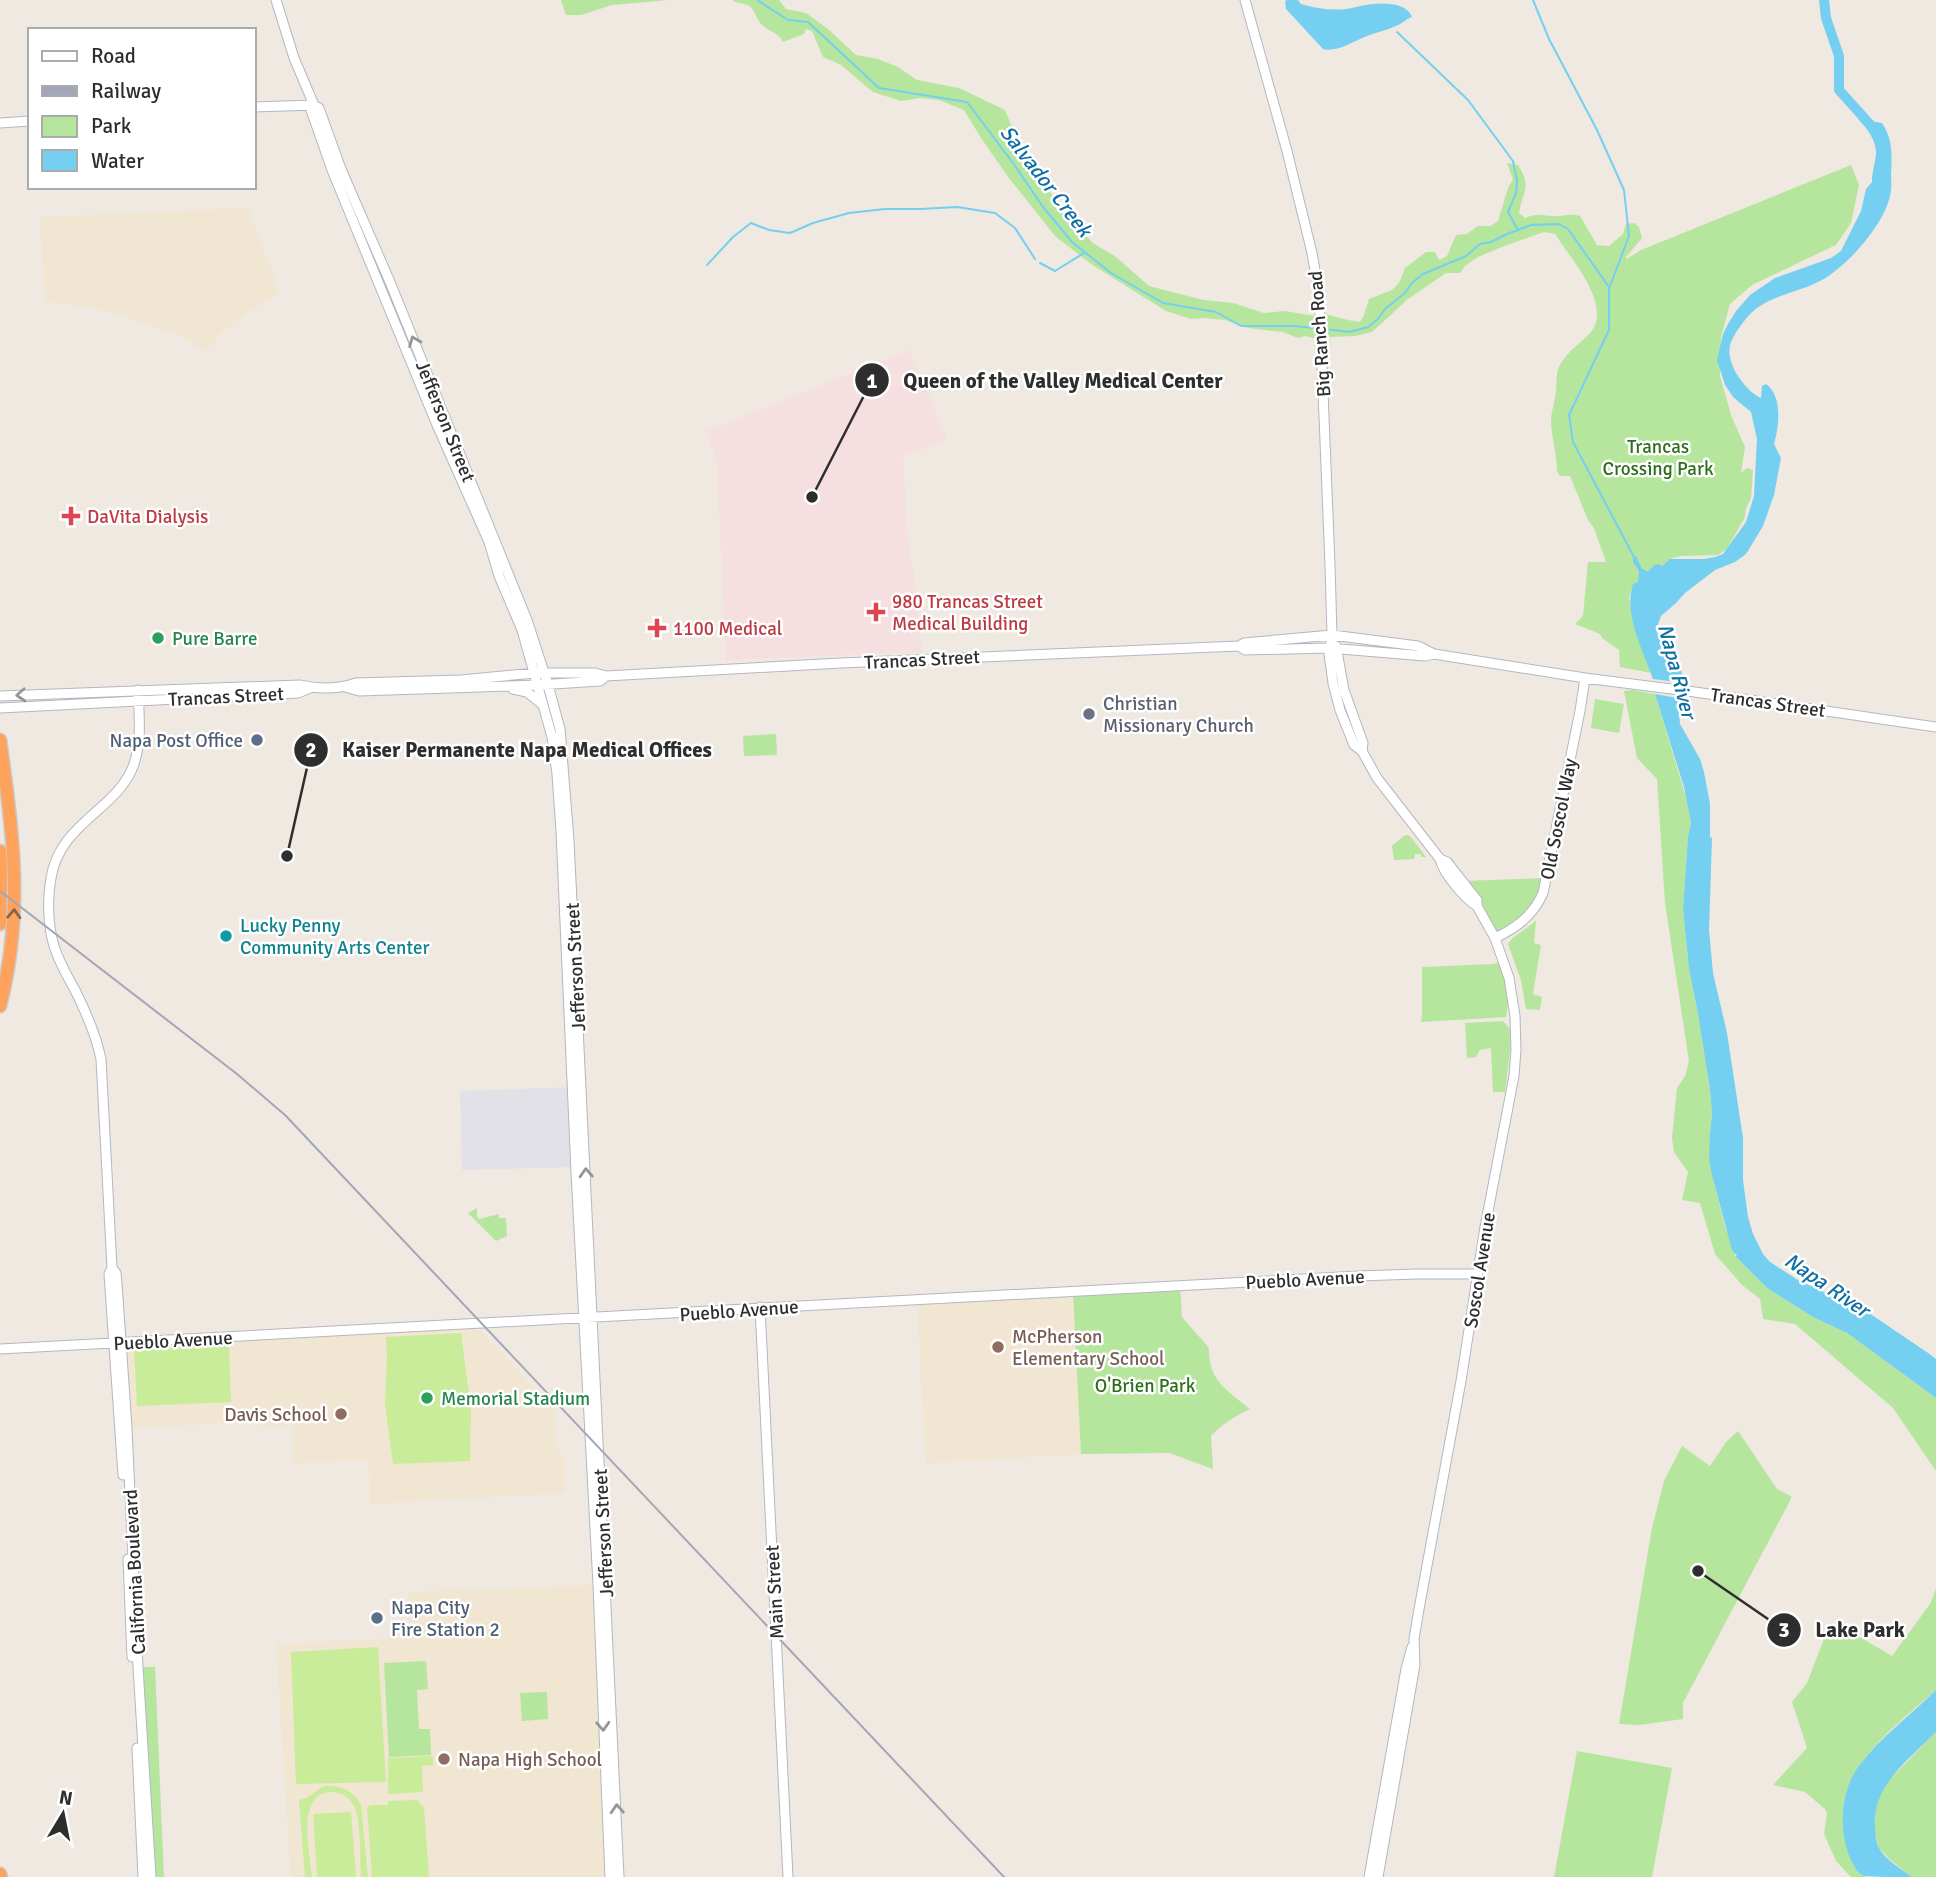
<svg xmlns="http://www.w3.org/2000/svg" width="1936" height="1877" viewBox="0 0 1936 1877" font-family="Signika,sans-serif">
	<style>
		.industrial { fill: #e3e1e8 }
		.education { fill: #f0e6d1 }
		.medical { fill: #f5dfe0 }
		.green { fill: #b6e59e }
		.pitch { fill: #c9ec9a }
		.water { fill: #75cff0 }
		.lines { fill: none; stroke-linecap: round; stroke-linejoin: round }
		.stream { stroke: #75cff0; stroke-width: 2 }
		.river { stroke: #75cff0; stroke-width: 10 }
		.secondary-casing { stroke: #b4b7c1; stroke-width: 11 }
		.highway-casing { stroke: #c9c9c9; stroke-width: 15 }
		.secondary { stroke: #fff; stroke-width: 9 }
		.highway { stroke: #ffa35c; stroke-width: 12 }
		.rail { stroke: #a3a6b8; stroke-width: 2 }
		.oneway { stroke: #969696 }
		.oneway2 { stroke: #8c6343 }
		.health-dot { fill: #e0444e; stroke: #fff; stroke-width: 2.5 }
		.leisure-dot { fill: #2e9e5b; stroke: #fff; stroke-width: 2.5 }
		.worship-dot { fill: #6b7280; stroke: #fff; stroke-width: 2.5 }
		.service-dot { fill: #5c6f8a; stroke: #fff; stroke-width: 2.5 }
		.culture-dot { fill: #0f9aa8; stroke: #fff; stroke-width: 2.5 }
		.education-dot { fill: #8d6e63; stroke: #fff; stroke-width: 2.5 }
		.labels { text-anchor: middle; stroke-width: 5; stroke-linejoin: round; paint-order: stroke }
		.street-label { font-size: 19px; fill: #2e2e2e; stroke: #fff }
		.park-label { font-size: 19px; fill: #2c6e1b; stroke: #fff }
		.health-label { font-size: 19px; fill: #be3a42; stroke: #fff; text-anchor: start }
		.leisure-label { font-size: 19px; fill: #27864d; stroke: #fff; text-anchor: start }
		.worship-label { font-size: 19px; fill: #5b616d; stroke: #fff; text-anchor: start }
		.service-label { font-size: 19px; fill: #4e5e75; stroke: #fff; text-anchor: end }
		.culture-label { font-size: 19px; fill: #0d838f; stroke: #fff; text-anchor: start }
		.education-label { font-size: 19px; fill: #785e54; stroke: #fff; text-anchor: start }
		.water-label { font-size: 21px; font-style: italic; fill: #0d6fa3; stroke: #fff }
		.leader { fill: none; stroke: #2e2e2e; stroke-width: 2.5 }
		.callout-dot { fill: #2e2e2e; stroke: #fff; stroke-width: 2.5 }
		.mark-label { font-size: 21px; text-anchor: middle; font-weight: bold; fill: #fff }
		.callout-label { font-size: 21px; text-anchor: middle; font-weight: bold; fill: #2e2e2e; stroke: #fff; stroke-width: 5; stroke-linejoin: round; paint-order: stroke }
	</style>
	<rect width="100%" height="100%" fill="#efe9e1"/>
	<path class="industrial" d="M 573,1087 L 576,1167 L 462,1170 L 460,1091 Z"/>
	<path class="education" d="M 248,208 L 280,293 L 245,314 L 220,334 L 205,352 L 183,337 L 122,315 L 86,307 L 45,301 L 40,217 Z
		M 1073,1292 L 1081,1454 L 926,1463 L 917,1301 Z
		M 474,1324 L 556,1412 L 556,1449 L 565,1458 L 565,1493 L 370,1504 L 369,1460 L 293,1463 L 293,1426 L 262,1427 L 261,1422 L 256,1422 L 127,1428 L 121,1343 Z
		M 598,1585 L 610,1877 L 291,1877 L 276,1644 L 408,1638 L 408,1592 Z"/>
	<path class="medical" d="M 909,350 L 948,440 L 903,456 L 907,530 L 915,587 L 922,652 L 726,660 L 717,464 L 707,431 Z"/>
	<path class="green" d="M 561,0 L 669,0 L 612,5 L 581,15 L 566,15 Z
		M 732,0 L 779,0 L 786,9 L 806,13 L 828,29 L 856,55 L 878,59 L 898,67 L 917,80 L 959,88 L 1005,110 L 1019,144 L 1047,188 L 1076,226 L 1093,243 L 1116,257 L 1149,286 L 1204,300 L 1233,303 L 1264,313 L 1285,311 L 1315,316 L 1316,339 L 1306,336 L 1298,338 L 1283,332 L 1248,328 L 1225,320 L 1205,318 L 1191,319 L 1166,311 L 1091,264 L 1055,236 L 1009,178 L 981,138 L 964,110 L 939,100 L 920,98 L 901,101 L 873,92 L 841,65 L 823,57 L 812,31 L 806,29 L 804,34 L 783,42 C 778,32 769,32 761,24 C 756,18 755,9 748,5 C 742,3 738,4 732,0 Z
		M 1507,163 L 1518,165 C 1532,188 1523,190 1519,213 L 1525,218 C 1539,212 1542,216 1555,216 C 1565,216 1570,213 1580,216 L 1597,245 L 1609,246 L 1623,234 L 1626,224 L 1634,223 L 1639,227 L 1642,238 L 1626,257 L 1627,260 L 1628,258 L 1641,250 L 1851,165 L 1859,185 L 1851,223 L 1836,245 L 1752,285 L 1730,304 L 1721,337 L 1720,376 L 1731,415 L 1745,447 L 1741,473 L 1747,468 L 1753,470 L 1751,498 L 1745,511 L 1745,517 L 1727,549 L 1718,555 L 1681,556 L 1672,558 L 1661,566 L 1645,571 L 1639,576 L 1638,582 L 1631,590 L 1629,598 L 1635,625 L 1651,673 L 1620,667 L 1619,650 L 1602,638 L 1600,634 L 1575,624 L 1583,616 L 1588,562 L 1606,562 L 1594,528 L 1588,520 L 1570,476 L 1560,476 L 1557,471 C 1557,455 1552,439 1551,423 C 1551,411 1555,402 1556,391 C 1557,384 1556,376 1558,370 C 1563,354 1579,345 1590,333 C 1614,306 1570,258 1555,234 L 1544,232 L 1507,245 L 1478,257 L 1465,266 L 1460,273 L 1446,273 L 1408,299 L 1372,332 L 1355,336 L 1328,337 L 1325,314 L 1348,320 L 1360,322 L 1364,315 L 1369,299 L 1392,290 L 1399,283 L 1405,268 L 1426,252 L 1435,252 L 1439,260 L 1447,256 L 1456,235 L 1467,234 L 1478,226 L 1491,226 L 1498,221 L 1508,188 L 1513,179 Z
		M 1632,690 L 1655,694 L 1688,804 L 1691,823 L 1688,836 L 1683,909 L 1689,969 L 1698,1014 L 1710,1090 L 1712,1114 L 1710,1133 L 1713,1179 L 1726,1230 L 1735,1241 L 1735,1256 L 1767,1288 L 1813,1317 L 1847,1333 L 1936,1398 L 1936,1471 L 1893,1408 L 1795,1324 L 1763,1319 L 1760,1299 L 1742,1285 L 1715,1254 L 1700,1203 L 1682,1200 L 1688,1172 L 1674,1152 L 1672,1138 L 1677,1088 L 1685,1076 L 1689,1061 L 1665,903 L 1657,779 L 1637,758 L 1624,691 Z
		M 1595,699 L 1624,704 L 1619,733 L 1591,728 Z
		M 776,734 L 777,755 L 744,756 L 743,736 Z
		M 1405,835 L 1410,836 L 1426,857 L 1421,857 L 1421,854 L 1415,854 L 1414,859 L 1394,860 L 1392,846 Z
		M 1547,878 L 1540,900 L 1498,937 L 1486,913 L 1463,881 Z
		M 1536,920 L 1534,943 L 1541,945 L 1533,994 L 1542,997 L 1540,1010 L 1526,1009 L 1521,980 L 1508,944 C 1512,936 1529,928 1536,920 Z
		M 1500,962 L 1509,998 L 1506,1017 L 1421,1022 L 1422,1016 L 1422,967 L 1493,964 Z
		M 1503,1021 L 1510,1029 L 1510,1051 L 1505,1092 L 1493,1092 L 1491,1048 L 1480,1050 L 1476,1057 L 1467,1058 L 1465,1023 Z
		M 477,1208 L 477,1216 L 479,1219 L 499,1214 L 499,1218 L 506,1218 L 507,1236 L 496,1241 L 468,1213 Z
		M 1180,1286 L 1182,1317 L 1209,1348 C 1208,1381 1227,1390 1250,1409 C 1235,1416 1222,1424 1211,1436 L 1213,1469 L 1169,1453 L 1081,1454 L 1073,1292 Z
		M 1738,1431 L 1777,1489 L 1792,1497 L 1683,1703 L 1683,1719 L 1639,1725 L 1619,1724 L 1652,1528 L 1664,1481 L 1682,1446 L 1710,1466 L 1726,1442 Z
		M 1936,1589 L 1936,1690 C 1899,1723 1840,1765 1843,1820 C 1844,1827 1846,1834 1848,1841 C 1851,1857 1851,1871 1867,1877 L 1851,1877 L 1836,1861 L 1824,1834 L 1827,1813 L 1825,1809 L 1805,1792 L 1773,1785 L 1807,1748 L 1792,1702 L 1807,1683 L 1829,1626 L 1860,1637 L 1892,1656 L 1930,1604 Z
		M 426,1661 L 428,1689 L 417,1690 L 419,1729 L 430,1729 L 431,1755 L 389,1757 L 384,1663 Z
		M 138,1667 L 155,1667 L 164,1877 L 151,1877 Z
		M 547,1692 L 548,1719 L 522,1721 L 520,1693 Z
		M 1936,1732 L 1936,1877 L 1912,1877 L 1888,1858 L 1879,1848 L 1875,1834 L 1874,1813 L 1878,1798 L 1888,1781 Z
		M 1577,1751 L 1672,1768 L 1652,1877 L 1554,1877 Z"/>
	<path class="pitch" d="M 461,1333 L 471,1409 L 470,1461 L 393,1464 L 385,1404 L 387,1356 L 386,1337 Z
		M 229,1345 L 231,1402 L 137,1406 L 134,1349 Z
		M 378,1647 L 386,1782 L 296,1784 L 291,1652 Z
		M 433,1756 L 433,1765 L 422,1766 L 423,1792 L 388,1794 L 388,1758 Z
		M 325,1786 C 342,1785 354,1791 361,1805 L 368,1877 L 361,1877 C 360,1860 361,1819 354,1806 C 350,1798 342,1792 332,1792 C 295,1792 310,1854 312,1877 L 305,1877 L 299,1800 C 309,1799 315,1790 325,1786 Z
		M 417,1800 L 424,1808 L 429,1877 L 370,1877 L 372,1875 L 367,1808 L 370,1805 L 388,1805 L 388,1801 Z
		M 351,1812 L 356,1877 L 317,1877 L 313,1814 Z"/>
	<path class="water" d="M 1287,0 L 1298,0 L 1301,4 C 1318,9 1338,12 1356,7 C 1375,2 1406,0 1412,17 C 1406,19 1404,22 1398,25 C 1386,31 1372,33 1360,39 C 1348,44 1337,52 1323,49 L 1286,9 L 1285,1 Z
		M 1858,119 L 1882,123 C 1893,139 1892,156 1891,174 C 1891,181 1892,189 1890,196 C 1884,225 1844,271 1816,283 C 1797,292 1775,295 1757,308 C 1749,313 1731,337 1730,346 C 1726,365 1746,391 1761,398 L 1762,386 L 1766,384 C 1783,396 1779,427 1774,444 L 1781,458 L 1774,495 L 1763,526 L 1746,554 L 1735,562 L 1715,570 L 1685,593 L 1676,603 L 1661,616 L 1656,630 L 1665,650 L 1679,661 L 1684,683 L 1653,679 C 1643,650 1623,613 1633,584 L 1638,582 L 1639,571 L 1633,562 L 1633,558 L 1636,556 L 1642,569 L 1648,571 L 1655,565 L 1659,564 L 1662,566 L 1670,559 L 1704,559 L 1715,557 L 1723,554 L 1746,522 L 1754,496 L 1757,439 L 1751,412 L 1733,397 L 1725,385 L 1717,360 L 1723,334 L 1728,324 L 1736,311 L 1750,295 L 1775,278 L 1831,258 L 1841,251 L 1861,211 L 1866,189 L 1872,182 C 1872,171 1875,164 1876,154 C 1877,141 1866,127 1858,119 Z
		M 1655,694 L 1678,698 L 1680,724 L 1700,759 L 1704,772 L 1710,804 L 1710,837 L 1712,838 L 1709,930 L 1713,973 L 1727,1033 L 1743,1138 L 1743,1180 L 1748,1217 L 1753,1234 L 1763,1254 L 1770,1262 L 1798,1280 L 1869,1313 L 1931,1355 L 1936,1359 L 1936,1398 L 1847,1333 L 1813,1317 L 1767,1288 L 1735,1256 L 1737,1256 L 1732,1250 L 1713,1179 L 1709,1160 L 1710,1133 L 1712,1114 L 1710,1090 L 1698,1014 L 1689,969 L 1683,909 L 1688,836 L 1691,823 L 1684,787 Z
		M 1936,1690 L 1936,1732 C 1910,1759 1872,1785 1875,1826 C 1875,1833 1876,1842 1879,1848 C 1885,1860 1902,1869 1912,1877 C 1900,1877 1875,1877 1864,1876 C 1857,1873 1854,1866 1851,1860 C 1838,1832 1840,1791 1859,1766 C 1880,1737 1910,1716 1936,1690 Z"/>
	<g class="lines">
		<path class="stream" d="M 757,0 L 788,20 L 808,22 L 879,88 L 967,102 L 1013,163 L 1043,207 L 1072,242 L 1111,273 L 1163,303 L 1216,312 L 1241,326 L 1294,326 L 1315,328
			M 1533,0 L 1549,39 L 1597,130 L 1624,190 L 1629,236 L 1610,286
			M 1397,32 L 1468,100 L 1513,161 L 1517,181 L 1516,193 L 1508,212 L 1518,230
			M 1040,263 L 1055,271 L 1084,253
			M 707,265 L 733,237 L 751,223 L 769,230 L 790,233 L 813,223 L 849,213 L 885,209 L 920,209 L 957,207 L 995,213 L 1015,228 L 1035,259
			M 1325,329 L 1350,332 L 1368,327 L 1378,319 L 1385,309 L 1405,293 L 1412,283 L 1423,274 L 1466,256 L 1480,244 L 1491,242 L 1507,234 L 1531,225 L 1559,224 L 1568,229 L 1609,287 L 1609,330 L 1569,415 L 1573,442 L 1634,557"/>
		<path class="river" d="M 1824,0 L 1826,18 L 1839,56 L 1839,90 L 1875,130"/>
		<defs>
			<path id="secondary" d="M 276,0 L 294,58 L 314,105 L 319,108 L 341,169 L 390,282 L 527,620 L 548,685 L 560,729 L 569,840 L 619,1877
				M 1245,0 L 1287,151 L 1312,253 L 1319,293 L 1330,565 L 1332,635 L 1329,654 L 1333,683 L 1340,710 L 1354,745 L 1362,751 L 1377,778 L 1440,859 C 1443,873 1465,899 1477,906
				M 314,105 L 311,110 L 332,170 L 437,425 L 489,542 L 499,576 L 522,630 L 552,737 L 557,774 L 561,831 L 576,1172 L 598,1585 L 610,1877
				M 254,107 L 314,105
				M 0,123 L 30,121
				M 1239,646 L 1245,650 L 1329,648 L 1425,656 L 1434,654
				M 1336,646 L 1344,690 L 1363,743 L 1362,751
				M 345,687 L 359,691 L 538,685 L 600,681 L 606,676
				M 513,689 L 527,692 L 543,705
				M 138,690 C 139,715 142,740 134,764 C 118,810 60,822 51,878 C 47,899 48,926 54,946 C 59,962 67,976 75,990 C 86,1012 96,1035 101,1059 L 112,1268 L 116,1273 L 117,1283 L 127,1428 L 138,1667 L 151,1877
				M 0,696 L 300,685 C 318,689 339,689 356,683 L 461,680 L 535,673 L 595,673 L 606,676 L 841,663 L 1239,646 L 1244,643 L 1332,635 L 1418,646 L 1434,654 L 1585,678 L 1695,692 L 1936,727
				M 0,708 L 298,693 L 310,688
				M 1495,938 C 1516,928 1533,916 1543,893 L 1580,711 L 1585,678
				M 112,1268 L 109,1274 L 123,1475
				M 760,1307 L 788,1877
				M 0,1349 L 1359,1276 L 1416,1274 L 1477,1274
				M 128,1559 L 132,1657
				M 137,1748 L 143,1877
				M 1369,1877 L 1406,1669 L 1412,1647
				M 1378,1877 L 1415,1665 L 1414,1639 L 1419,1609 L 1461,1381 L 1485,1227 L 1514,1076 L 1516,1050 L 1515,1016 L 1509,978 L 1495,938 L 1477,906 L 1477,900 L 1447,862 L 1440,859"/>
			<path id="highway" d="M 0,740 C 13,834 24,912 0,1006
				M 0,851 L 1,875 L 0,924
				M 0,1874 L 1,1877"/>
		</defs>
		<use href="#secondary" class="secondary-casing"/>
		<use href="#highway" class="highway-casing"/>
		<use href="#secondary" class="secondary"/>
		<use href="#highway" class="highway"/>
		<path class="rail" d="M 0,891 L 237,1074 L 285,1115 L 1004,1877"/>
	</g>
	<defs><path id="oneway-chevron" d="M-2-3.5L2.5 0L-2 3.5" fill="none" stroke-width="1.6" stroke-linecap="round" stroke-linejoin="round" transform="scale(1.75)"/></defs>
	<g class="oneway">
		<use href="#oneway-chevron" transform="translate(414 341) rotate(-112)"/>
		<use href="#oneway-chevron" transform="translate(21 695) rotate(177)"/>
		<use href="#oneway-chevron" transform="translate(586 1173) rotate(-93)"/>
		<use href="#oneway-chevron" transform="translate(603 1726) rotate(87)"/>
		<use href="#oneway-chevron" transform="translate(617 1809) rotate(-93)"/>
	</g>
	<use class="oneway2" href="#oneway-chevron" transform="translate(14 914) rotate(-87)"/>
	<g class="health-dot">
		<path d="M67.5 505.5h7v7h7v7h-7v7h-7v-7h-7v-7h7z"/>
		<path d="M872.5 601.5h7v7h7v7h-7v7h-7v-7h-7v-7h7z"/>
		<path d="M653.5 617.5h7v7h7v7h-7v7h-7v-7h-7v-7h7z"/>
	</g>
	<g class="leisure-dot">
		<circle cx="158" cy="638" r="7"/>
		<circle cx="427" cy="1398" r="7"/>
	</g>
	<circle class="worship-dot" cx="1089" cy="714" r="7"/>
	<g class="service-dot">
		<circle cx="257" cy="740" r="7"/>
		<circle cx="377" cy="1618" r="7"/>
	</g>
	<circle class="culture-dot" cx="226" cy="936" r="7"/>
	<g class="education-dot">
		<circle cx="998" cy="1347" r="7"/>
		<circle cx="341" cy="1414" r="7"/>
		<circle cx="444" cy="1759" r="7"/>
	</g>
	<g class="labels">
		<g class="street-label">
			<text transform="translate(1319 334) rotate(-94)" y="7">Big Ranch Road</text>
			<text transform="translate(446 421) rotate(68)" y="7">Jefferson Street</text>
			<text transform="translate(922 659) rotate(-3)" y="7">Trancas Street</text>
			<text transform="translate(226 696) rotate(-3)" y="7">Trancas Street</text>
			<text transform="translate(1768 702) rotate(8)" y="7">Trancas Street</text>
			<text transform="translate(1558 819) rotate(-79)" y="7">Old Soscol Way</text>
			<text transform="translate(575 967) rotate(-93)" y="7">Jefferson Street</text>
			<text transform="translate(1479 1270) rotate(-81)" y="7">Soscol Avenue</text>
			<text transform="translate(1305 1279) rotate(-3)" y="7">Pueblo Avenue</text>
			<text transform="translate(739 1310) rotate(-4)" y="7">Pueblo Avenue</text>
			<text transform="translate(173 1340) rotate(-3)" y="7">Pueblo Avenue</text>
			<text transform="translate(603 1533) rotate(-93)" y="7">Jefferson Street</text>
			<text transform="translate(134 1572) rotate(-93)" y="7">California Boulevard</text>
			<text transform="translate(774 1592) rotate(-93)" y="7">Main Street</text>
		</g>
		<g class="park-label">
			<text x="1658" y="453">Trancas<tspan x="1658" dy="22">Crossing Park</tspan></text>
			<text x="1145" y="1392">O'Brien Park</text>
		</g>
		<g class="health-label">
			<text x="87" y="523">DaVita Dialysis</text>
			<text x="892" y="608">980 Trancas Street<tspan x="892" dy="22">Medical Building</tspan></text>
			<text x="673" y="635">1100 Medical</text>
		</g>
		<g class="leisure-label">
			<text x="172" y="645">Pure Barre</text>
			<text x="441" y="1405">Memorial Stadium</text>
		</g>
		<g class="worship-label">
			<text x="1103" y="710">Christian<tspan x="1103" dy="22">Missionary Church</tspan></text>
		</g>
		<g class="service-label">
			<text x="243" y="747">Napa Post Office</text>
			<text x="391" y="1614" text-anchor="start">Napa City<tspan x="391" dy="22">Fire Station 2</tspan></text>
		</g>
		<g class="culture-label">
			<text x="240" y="932">Lucky Penny<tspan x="240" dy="22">Community Arts Center</tspan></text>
		</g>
		<g class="education-label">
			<text x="1012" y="1343">McPherson<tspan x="1012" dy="22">Elementary School</tspan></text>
			<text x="327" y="1421" text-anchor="end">Davis School</text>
			<text x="458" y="1766">Napa High School</text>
		</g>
		<g class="water-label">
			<text transform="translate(1046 181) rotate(52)" y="7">Salvador Creek</text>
			<text transform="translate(1677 671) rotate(75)" y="7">Napa River</text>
			<text transform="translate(1827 1285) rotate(34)" y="7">Napa River</text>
		</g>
	</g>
	<path class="leader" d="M812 497L872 380M287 856L311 750M1698 1571L1784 1630"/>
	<g class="callout-dot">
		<circle cx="812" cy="497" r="7"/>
		<circle cx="287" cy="856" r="7"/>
		<circle cx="1698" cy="1571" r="7"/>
		<circle cx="872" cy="380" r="18"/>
		<circle cx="311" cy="750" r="18"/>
		<circle cx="1784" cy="1630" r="18"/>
	</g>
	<g class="mark-label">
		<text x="872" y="388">1</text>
		<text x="311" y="757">2</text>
		<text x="1784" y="1637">3</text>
	</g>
	<g class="callout-label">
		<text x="1063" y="388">Queen of the Valley Medical Center</text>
		<text x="527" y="757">Kaiser Permanente Napa Medical Offices</text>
		<text x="1860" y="1637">Lake Park</text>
	</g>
	<rect x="28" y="28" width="228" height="161" fill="#ffffff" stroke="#ababab" stroke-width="2"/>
	<rect x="42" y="51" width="35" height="10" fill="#ffffff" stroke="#ababab" stroke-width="2"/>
	<text x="91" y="63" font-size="21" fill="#2e2e2e">Road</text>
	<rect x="42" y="86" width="35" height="10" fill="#a3a6b8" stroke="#ababab" stroke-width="2"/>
	<text x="91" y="98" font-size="21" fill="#2e2e2e">Railway</text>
	<rect x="42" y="116" width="35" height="21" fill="#b6e59e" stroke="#ababab" stroke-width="2"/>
	<text x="91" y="133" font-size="21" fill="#2e2e2e">Park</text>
	<rect x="42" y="150" width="35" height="21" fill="#75cff0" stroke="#ababab" stroke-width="2"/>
	<text x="91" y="168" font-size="21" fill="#2e2e2e">Water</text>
	<g transform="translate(63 1814) rotate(10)" stroke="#ffffff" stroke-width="5" paint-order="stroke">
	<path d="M0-5L12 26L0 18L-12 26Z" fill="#2e2e2e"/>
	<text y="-10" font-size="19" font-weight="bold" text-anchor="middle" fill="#2e2e2e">N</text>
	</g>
</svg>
